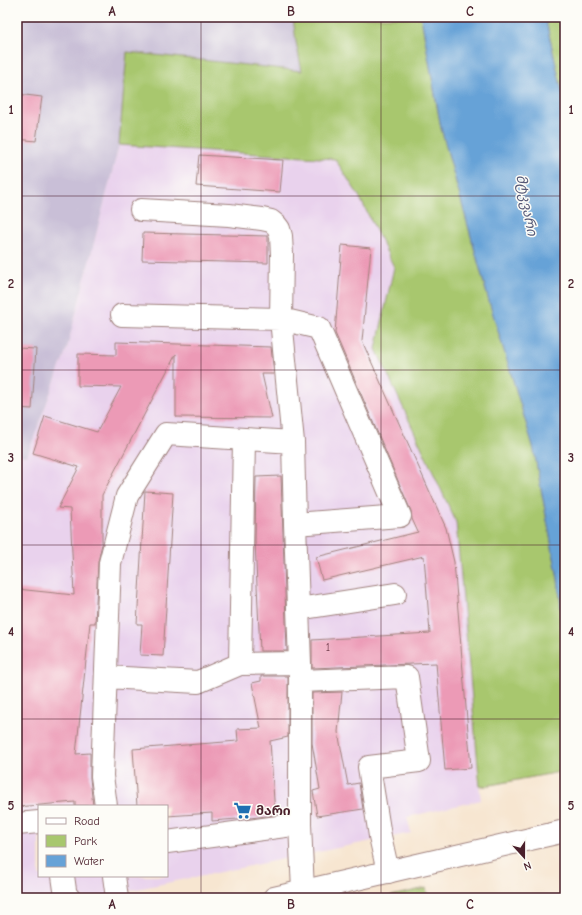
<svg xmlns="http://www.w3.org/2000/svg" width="582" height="915" viewBox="0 0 582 915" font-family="'Comic Neue','Noto Sans Georgian',sans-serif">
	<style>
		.built { fill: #e9d2ed; fill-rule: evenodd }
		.industrial { fill: #c9bfd7 }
		.green { fill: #a8c76e; stroke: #79734c }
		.water { fill: #66a2d7; stroke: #586081 }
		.building { fill: #ec9ab6 }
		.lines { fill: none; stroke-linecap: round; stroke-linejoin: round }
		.minor-casing { stroke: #a0827e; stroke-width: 24 }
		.major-casing { stroke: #a0827e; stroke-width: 24 }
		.minor { stroke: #fff; stroke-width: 22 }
		.major { stroke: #fff; stroke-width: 22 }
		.grid { fill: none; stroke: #4a1f2b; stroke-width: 1; stroke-opacity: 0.55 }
		.labels { text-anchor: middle; stroke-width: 3; stroke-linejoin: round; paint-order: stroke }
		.number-label { font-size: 11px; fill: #723e4e }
		.poi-label { font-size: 13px; font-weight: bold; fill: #4a1f2b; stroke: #fdfcf7; text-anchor: start }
		.water-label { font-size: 14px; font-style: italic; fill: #575a78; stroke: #fdfcf7 }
		.neatline { fill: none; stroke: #4a1f2b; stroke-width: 1.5 }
		.grid-label { font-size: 13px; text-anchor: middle; font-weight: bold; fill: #4a1f2b }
	</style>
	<rect width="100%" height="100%" fill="#fdfcf7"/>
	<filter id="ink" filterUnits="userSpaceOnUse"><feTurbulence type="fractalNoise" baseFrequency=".025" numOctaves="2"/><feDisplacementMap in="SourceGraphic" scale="8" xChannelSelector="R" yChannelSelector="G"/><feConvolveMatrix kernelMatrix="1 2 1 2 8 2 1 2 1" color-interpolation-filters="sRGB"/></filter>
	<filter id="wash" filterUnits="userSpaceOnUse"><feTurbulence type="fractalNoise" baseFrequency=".012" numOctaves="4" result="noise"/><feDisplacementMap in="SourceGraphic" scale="16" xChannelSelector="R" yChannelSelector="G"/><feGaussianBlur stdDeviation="0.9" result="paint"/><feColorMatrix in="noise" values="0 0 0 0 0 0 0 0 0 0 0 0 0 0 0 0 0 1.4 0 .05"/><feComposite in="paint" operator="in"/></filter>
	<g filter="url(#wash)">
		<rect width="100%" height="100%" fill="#f7e6d1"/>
		<path class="built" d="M 119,145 L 335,159 L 359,196 L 394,267 L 376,349 L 456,522 L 463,594 L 478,776 L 481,800 L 407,817 L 411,833 L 93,898 L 17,898 L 17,455 L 27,456 L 67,348 ZM 39,806 L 167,806 L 167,876 L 39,876 Z"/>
		<path class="industrial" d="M 17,17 L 293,17 L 296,42 L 302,71 L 127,52 L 119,145 L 67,348 L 27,456 L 17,455 Z"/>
		<path class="green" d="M 293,17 L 421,17 L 441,128 L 488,298 L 533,446 L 558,579 L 565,644 L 565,771 L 480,787 L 456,522 L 376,349 L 394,267 L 359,196 L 335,159 L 119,145 L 127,52 L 302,71 L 296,42 Z
			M 545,17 L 565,17 L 565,104 Z
			M 426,888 L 428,897 L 383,898 Z"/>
		<path class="water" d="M 421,17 L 545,17 L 565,104 L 565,644 L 558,579 L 533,446 L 488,298 L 441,128 Z"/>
		<g id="blocks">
			<path class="building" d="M 17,94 L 42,97 L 36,141 L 17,139 Z
				M 199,155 L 283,160 L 280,192 L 196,186 Z
				M 143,233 L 268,236 L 268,263 L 142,260 Z
				M 342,245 L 371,248 L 362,341 L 446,528 L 454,562 L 471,768 L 445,770 L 436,663 L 312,668 L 312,640 L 430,633 L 424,556 L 322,580 L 316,557 L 418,532 L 412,519 L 411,511 L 335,333 Z
				M 116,342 L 271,347 L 274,374 L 262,374 L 272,418 L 176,417 L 176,354 L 102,495 L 102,544 L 98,562 L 95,623 L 90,623 L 76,754 L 90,753 L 90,778 L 93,806 L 75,806 L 75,802 L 17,807 L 17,589 L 74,595 L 70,509 L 58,508 L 79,467 L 33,453 L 45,416 L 97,432 L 121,387 L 78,386 L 78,354 L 116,355 Z
				M 17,348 L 36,349 L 32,409 L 17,408 Z
				M 281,476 L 287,651 L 260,651 L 255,541 L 256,477 Z
				M 145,491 L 173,493 L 163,656 L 140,655 L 142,624 L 137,624 Z
				M 261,676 L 288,676 L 288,737 L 270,741 L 275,815 L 250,818 L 212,821 L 212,813 L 167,816 L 167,806 L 137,806 L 133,749 L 238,741 L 237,729 L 261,728 L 252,683 L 261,681 Z
				M 342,692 L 338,732 L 348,785 L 359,783 L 363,809 L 317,816 L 313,791 L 320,789 L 312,743 L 312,693 Z"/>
		</g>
	</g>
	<g filter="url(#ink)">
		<use href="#blocks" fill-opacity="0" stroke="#a0827e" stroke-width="1"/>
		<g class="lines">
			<defs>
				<path id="minor" d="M 141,210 L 229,215 L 262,219 L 271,221 L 276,225 L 279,229 L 281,236 L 282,255 L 281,319 L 293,442 L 295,524 L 300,663 L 300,824 L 303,891
					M 122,315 L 281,319 L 319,328 L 400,516 L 295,524
					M 298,609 L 395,594
					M 240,664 L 244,439
					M 106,677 L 198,682 L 240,664 L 300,663
					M 300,681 L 407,677 L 419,761 L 369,767 L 380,836 L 388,872
					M 106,806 L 102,776 L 110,563 L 127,496 L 166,434 L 293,442
					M 17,824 L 39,822
					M 167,842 L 300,824
					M 63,876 L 66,897 L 69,898
					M 114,876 L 117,898"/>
				<path id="major" d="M 274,898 L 565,831"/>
			</defs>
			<use href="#minor" class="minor-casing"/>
			<use href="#major" class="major-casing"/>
			<use href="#minor" class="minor"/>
			<use href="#major" class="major"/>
		</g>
	</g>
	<path class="grid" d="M 201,17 L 201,898M 381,17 L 381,898M 17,196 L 565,196M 17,370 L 565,370M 17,545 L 565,545M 17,719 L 565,719"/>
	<defs>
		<symbol id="supermarket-bare" viewBox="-9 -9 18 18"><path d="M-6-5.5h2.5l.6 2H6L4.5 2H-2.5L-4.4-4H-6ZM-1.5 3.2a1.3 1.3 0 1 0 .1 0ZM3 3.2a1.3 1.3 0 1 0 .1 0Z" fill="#1f6fb2" stroke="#fdfcf7" stroke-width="2.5" paint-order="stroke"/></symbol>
	</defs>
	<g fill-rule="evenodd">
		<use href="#supermarket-bare" x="230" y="798" width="25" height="25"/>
	</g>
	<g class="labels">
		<g class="number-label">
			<text x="328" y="651">1</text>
		</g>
		<g class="poi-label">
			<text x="256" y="815">მარი</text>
		</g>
		<g class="water-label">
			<text transform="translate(527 205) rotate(79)" y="5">მტკვარი</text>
		</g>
	</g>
	<rect width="582" height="915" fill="none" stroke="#fdfcf7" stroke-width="44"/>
	<rect x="38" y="805" width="130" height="72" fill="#fdfcf7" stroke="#b5a4a5"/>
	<rect x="46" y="818" width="20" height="6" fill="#ffffff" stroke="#b5a4a5"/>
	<text x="74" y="825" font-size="12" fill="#4a1f2b">Road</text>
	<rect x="46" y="835" width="20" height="12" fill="#a8c76e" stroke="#b5a4a5"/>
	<text x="74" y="845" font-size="12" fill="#4a1f2b">Park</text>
	<rect x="46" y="855" width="20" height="12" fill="#66a2d7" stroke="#b5a4a5"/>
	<text x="74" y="865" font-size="12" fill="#4a1f2b">Water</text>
	<g transform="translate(524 857) rotate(159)" stroke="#fdfcf7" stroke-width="3" paint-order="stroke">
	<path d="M0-3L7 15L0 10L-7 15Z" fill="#4a1f2b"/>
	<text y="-6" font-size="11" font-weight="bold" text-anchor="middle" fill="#4a1f2b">N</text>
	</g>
	<rect x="22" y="22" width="538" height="871" class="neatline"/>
	<g class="grid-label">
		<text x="112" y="16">A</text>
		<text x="291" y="16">B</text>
		<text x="470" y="16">C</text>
		<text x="11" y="114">1</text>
		<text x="571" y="114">1</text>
		<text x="11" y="288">2</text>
		<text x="571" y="288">2</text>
		<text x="11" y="462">3</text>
		<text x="571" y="462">3</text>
		<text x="11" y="636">4</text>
		<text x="571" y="636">4</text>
		<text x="11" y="810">5</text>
		<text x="571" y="810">5</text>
		<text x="112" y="909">A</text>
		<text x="291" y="909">B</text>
		<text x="470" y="909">C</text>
	</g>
</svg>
